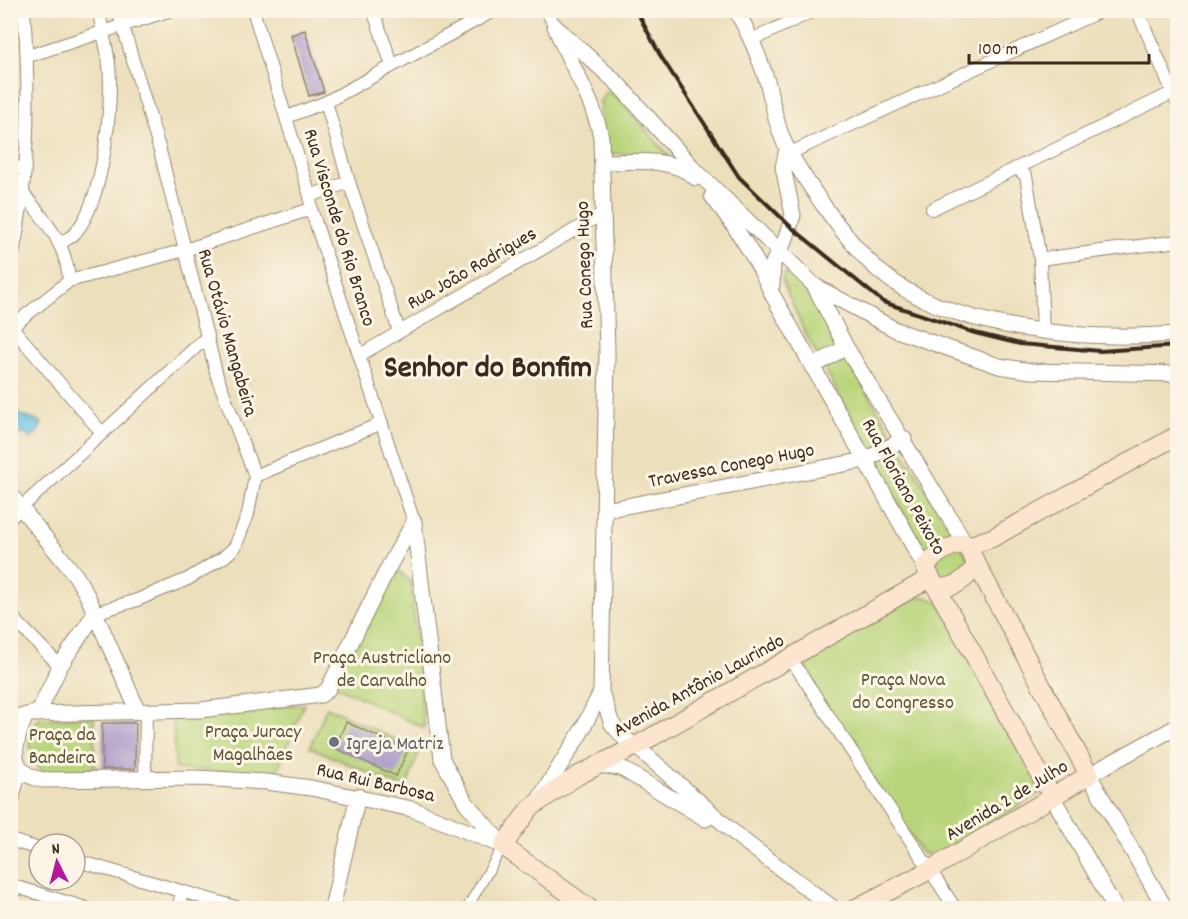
<svg xmlns="http://www.w3.org/2000/svg" width="1188" height="919" viewBox="0 0 1188 919" font-family="Dekko,sans-serif">
	<style>
		.green { fill: #b9d57b; stroke: #7a804c; stroke-width: 1.5 }
		.water { fill: #66c3e4; stroke: #507681; stroke-width: 1.5 }
		.building { fill: #ac9cca }
		.lines { fill: none; stroke-linecap: round; stroke-linejoin: round }
		.pedestrian-casing { stroke: #94846d; stroke-width: 11 }
		.minor-casing { stroke: #94846d; stroke-width: 14 }
		.tertiary-casing { stroke: #94846d; stroke-width: 17 }
		.secondary-casing { stroke: #94846d; stroke-width: 20 }
		.pedestrian { stroke: #fff; stroke-width: 9 }
		.minor { stroke: #fff; stroke-width: 12 }
		.tertiary { stroke: #fff; stroke-width: 15 }
		.secondary { stroke: #fbe5cf; stroke-width: 18 }
		.rail { stroke: #3b2a1e; stroke-width: 4 }
		.worship-dot { fill: #6b7280; stroke: #fcf5e5; stroke-width: 2 }
		.labels { text-anchor: middle; stroke-width: 6; stroke-linejoin: round; paint-order: stroke }
		.street-label { font-size: 20px; fill: #3b2a1e; stroke: #fcf5e5 }
		.park-label { font-size: 20px; fill: #5a5535; stroke: #fcf5e5 }
		.worship-label { font-size: 20px; fill: #5b616d; stroke: #fcf5e5; text-anchor: start }
		.town-label { font-size: 32px; font-weight: bold; fill: #3b2a1e; stroke: #fcf5e5 }
	</style>
	<rect width="100%" height="100%" fill="#fcf5e5"/>
	<filter id="ink" filterUnits="userSpaceOnUse"><feTurbulence type="fractalNoise" baseFrequency=".0167" numOctaves="2"/><feDisplacementMap in="SourceGraphic" scale="12" xChannelSelector="R" yChannelSelector="G"/><feConvolveMatrix kernelMatrix="1 2 1 2 8 2 1 2 1" color-interpolation-filters="sRGB"/></filter>
	<filter id="wash" filterUnits="userSpaceOnUse"><feTurbulence type="fractalNoise" baseFrequency=".008" numOctaves="4" result="noise"/><feDisplacementMap in="SourceGraphic" scale="24" xChannelSelector="R" yChannelSelector="G"/><feGaussianBlur stdDeviation="1.35" result="paint"/><feColorMatrix in="noise" values="0 0 0 0 0 0 0 0 0 0 0 0 0 0 0 0 0 1.4 0 .05"/><feComposite in="paint" operator="in"/></filter>
	<g filter="url(#wash)">
		<rect width="100%" height="100%" fill="#ecdfbc"/>
		<path class="green" d="M 606,92 L 614,94 L 669,156 L 604,153 L 600,101 Z
			M 785,273 L 796,275 L 972,565 L 942,583 L 804,331 L 782,280 Z
			M 400,571 L 411,583 L 424,728 L 332,684 L 390,573 Z
			M 917,597 L 926,597 L 940,603 L 1043,791 L 935,857 L 922,853 L 797,663 Z
			M 304,704 L 276,774 L 175,769 L 173,717 Z
			M 327,707 L 419,751 L 406,789 L 310,747 Z
			M 94,717 L 95,772 L 43,772 C 28,755 25,736 39,719 Z"/>
		<path class="water" d="M 18,414 L 42,423 L 38,432 L 30,439 L 27,433 L 22,435 L 11,426 L 17,423 Z"/>
		<g id="blocks">
			<path class="building" d="M 305,30 L 324,92 L 309,96 L 291,35 Z
				M 346,722 L 408,750 L 396,776 L 335,748 Z
				M 102,723 L 136,723 L 135,769 L 102,769 Z"/>
		</g>
	</g>
	<g filter="url(#ink)">
		<use href="#blocks" fill-opacity="0" stroke="#94846d" stroke-width="1.5"/>
		<g class="lines">
			<defs>
				<path id="pedestrian" d="M 467,908 L 503,846"/>
				<path id="minor" d="M 253,10 L 310,196 L 311,209 L 414,522
					M 373,10 L 392,65
					M 546,10 L 555,26
					M 1137,10 L 1178,104
					M 752,40 L 815,10
					M 28,56 L 171,10
					M 326,102 L 349,182 L 399,331
					M 287,117 L 326,102 L 495,10
					M 790,153 L 1103,10
					M 10,167 L 25,168
					M 1018,169 L 1026,176 L 1040,259 L 1043,332
					M 310,196 L 349,182
					M 932,209 L 1178,90
					M 61,243 C 65,240 72,237 75,233 C 104,200 113,106 109,64 C 107,46 101,29 99,10
					M 1040,259 L 1178,241
					M 10,267 C 30,183 30,95 24,10
					M 69,281 L 185,250 L 311,209
					M 10,325 L 102,433
					M 10,328 L 69,281 C 67,244 45,220 22,192
					M 360,355 L 602,214
					M 255,476 L 382,423
					M 10,518 L 208,336
					M 95,613 L 137,600 L 188,579 L 224,557 L 235,547 L 248,514 L 255,476 L 217,376 L 160,151 L 118,10
					M 10,615 L 60,666
					M 791,659 L 955,908
					M 10,715 L 26,715
					M 145,778 L 146,711
					M 10,840 L 39,849
					M 75,860 L 239,908
					M 10,885 L 86,908
					M 178,908 L 182,893"/>
				<path id="tertiary" d="M 736,10 C 749,33 759,56 767,81 C 773,103 777,131 788,150 C 809,187 847,242 878,270 C 949,332 1087,341 1178,334
					M 555,26 C 569,63 593,98 601,137 L 607,352 L 601,692 L 612,724 L 625,739 L 636,746 L 740,838 L 833,908
					M 559,30 L 618,84 L 694,169 L 814,285 L 846,347 L 965,543
					M 602,159 L 606,162 C 634,162 674,157 696,178
					M 712,196 C 736,227 757,258 772,294 L 925,567
					M 772,285 L 773,263 L 786,238 L 793,215 L 783,167 L 787,149
					M 815,286 L 896,330 L 999,366 L 1031,371 L 1178,374
					M 812,367 L 846,347
					M 10,494 L 76,576 L 88,597 L 138,711
					M 605,510 L 865,460 L 904,439
					M 414,522 L 389,566 L 328,689 L 321,695 L 201,710 L 31,714 L 26,715 C 14,743 5,773 43,780 L 197,778 L 266,782 L 311,788 L 412,809 L 503,846
					M 414,522 L 442,759 L 466,803 L 501,843
					M 38,713 L 60,666 L 95,613
					M 598,765 L 621,768 L 706,819
					M 1052,796 L 1115,908
					M 538,801 L 581,732 L 601,692
					M 10,804 L 19,770
					M 332,908 L 358,796
					M 1165,908 L 1089,775 L 1178,726"/>
				<path id="secondary" d="M 967,546 L 992,538 L 1178,435
					M 936,586 C 953,592 967,578 977,565
					M 589,908 L 503,846 L 530,808 L 577,776 L 636,746 L 930,578
					M 856,908 L 928,871 L 1089,775 L 967,546 L 965,543 C 947,547 937,552 925,567 L 1052,796"/>
			</defs>
			<use href="#pedestrian" class="pedestrian-casing"/>
			<use href="#minor" class="minor-casing"/>
			<use href="#tertiary" class="tertiary-casing"/>
			<use href="#secondary" class="secondary-casing"/>
			<use href="#pedestrian" class="pedestrian"/>
			<use href="#minor" class="minor"/>
			<use href="#tertiary" class="tertiary"/>
			<use href="#secondary" class="secondary"/>
			<path class="rail" d="M 636,10 L 660,55 L 739,177 L 791,227 L 883,302 L 975,333 L 1020,344 L 1100,351 L 1178,346"/>
		</g>
	</g>
	<circle class="worship-dot" cx="334" cy="742" r="6"/>
	<g class="labels">
		<g class="street-label">
			<text transform="translate(341 227) rotate(73)" y="7">Rua Visconde do Rio Branco</text>
			<text transform="translate(583 265) rotate(-92)" y="7">Rua Conego Hugo</text>
			<text transform="translate(471 267) rotate(-30)" y="7">Rua João Rodrigues</text>
			<text transform="translate(229 332) rotate(74)" y="7">Rua Otávio Mangabeira</text>
			<text transform="translate(731 464) rotate(-11)" y="7">Travessa Conego Hugo</text>
			<text transform="translate(905 486) rotate(61)" y="7">Rua Floriano Peixoto</text>
			<text transform="translate(698 684) rotate(-29)" y="7">Avenida Antônio Laurindo</text>
			<text transform="translate(376 781) rotate(13)" y="7">Rua Rui Barbosa</text>
			<text transform="translate(1006 799) rotate(-31)" y="7">Avenida 2 de Julho</text>
		</g>
		<g class="park-label">
			<text x="382" y="663">Praça Austricliano<tspan x="382" dy="23">de Carvalho</tspan></text>
			<text x="903" y="685">Praça Nova<tspan x="903" dy="23">do Congresso</tspan></text>
			<text x="253" y="737">Praça Juracy<tspan x="253" dy="23">Magalhães</tspan></text>
			<text x="62" y="740">Praça da<tspan x="62" dy="23">Bandeira</tspan></text>
		</g>
		<g class="worship-label">
			<text x="346" y="749">Igreja Matriz</text>
		</g>
		<g class="town-label">
			<text x="488" y="376">Senhor do Bonfim</text>
		</g>
	</g>
	<rect width="1188" height="919" fill="none" stroke="#fcf5e5" stroke-width="36"/>
	<g transform="translate(57 862) rotate(354)"><circle r="28" fill="#fcf5e5" stroke="#afa495" stroke-width="1.5"/>
	<path d="M0-4.5L10 22L0 15L-10 22Z" fill="#b5179e"/>
	<text y="-9" font-size="16" font-weight="bold" text-anchor="middle" fill="#3b2a1e">N</text>
	</g>
	<path d="M969 54v9h180v-9" fill="none" stroke="#3b2a1e" stroke-width="3"/>
	<text x="978" y="54" font-size="18" fill="#3b2a1e" stroke="#fcf5e5" stroke-width="4.5" paint-order="stroke">100 m</text>
</svg>
